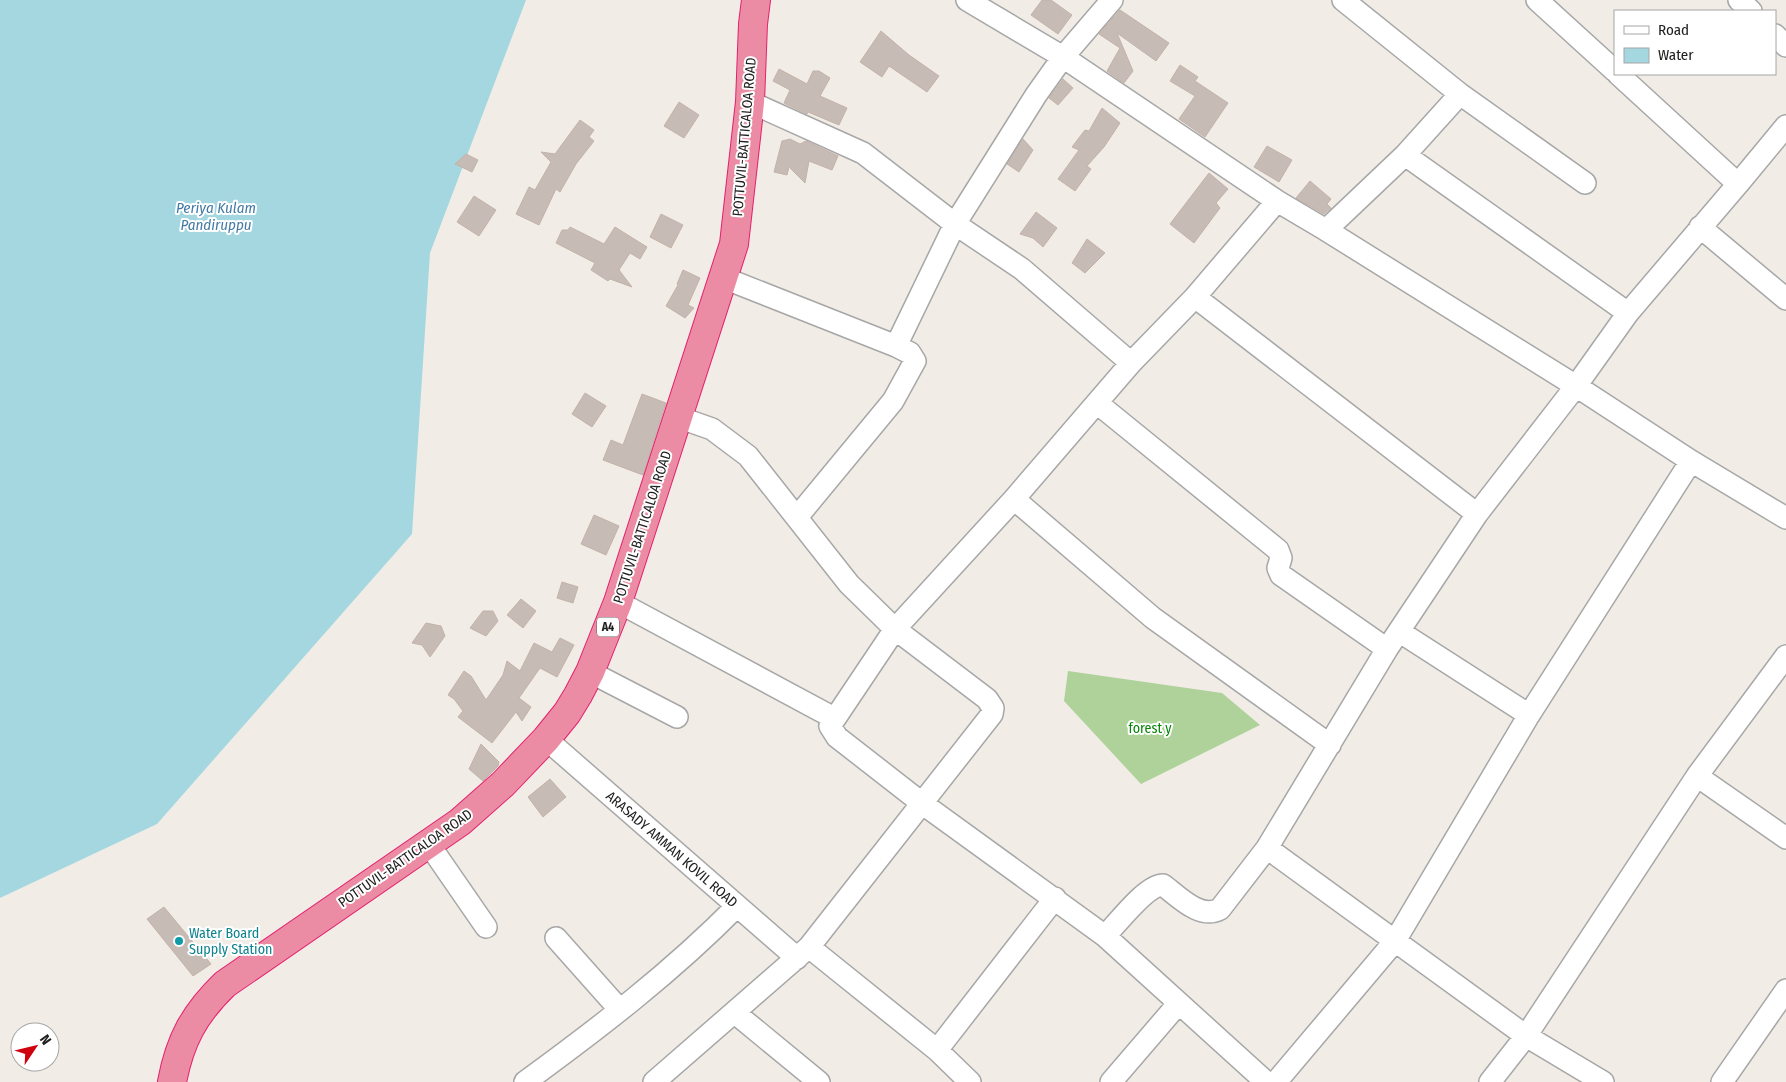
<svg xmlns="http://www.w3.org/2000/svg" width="1786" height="1082" viewBox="0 0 1786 1082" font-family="'Fira Sans Condensed',sans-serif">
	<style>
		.forest { fill: #aed29a }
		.water { fill: #a5d7e0 }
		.building { fill: #c6bcb5; stroke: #c4b2a8 }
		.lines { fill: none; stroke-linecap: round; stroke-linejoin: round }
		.minor-casing { stroke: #a7a7a7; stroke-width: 24 }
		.highway-casing { stroke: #e32070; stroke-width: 30 }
		.minor { stroke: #fff; stroke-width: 21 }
		.highway { stroke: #eb8ca4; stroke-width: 28 }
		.culture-dot { fill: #0f9aa8; stroke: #fff; stroke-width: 2 }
		.labels { text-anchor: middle; stroke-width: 4; stroke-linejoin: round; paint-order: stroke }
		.shield { fill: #fff; stroke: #636363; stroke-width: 1 }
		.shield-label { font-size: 12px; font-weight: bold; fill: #202020 }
		.street-label { font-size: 14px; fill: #202020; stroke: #fff }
		.park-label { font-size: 14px; fill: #078609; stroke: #fff }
		.culture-label { font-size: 14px; fill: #0d838f; stroke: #fff; text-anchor: start }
		.water-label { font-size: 15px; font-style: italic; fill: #427aa5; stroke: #fff }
	</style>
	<rect width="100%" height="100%" fill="#f1ede6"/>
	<path class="forest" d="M 1068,671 L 1222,693 L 1260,725 L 1141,784 L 1064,701 Z"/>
	<path class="water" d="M 0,0 L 526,0 L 430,253 L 412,534 L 157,824 L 0,898 Z"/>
	<path class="building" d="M 1042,0 L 1051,0 L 1072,15 L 1058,34 L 1031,15 Z
		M 1120,10 L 1169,43 L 1156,61 L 1117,33 L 1133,71 L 1124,83 L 1107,71 L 1120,48 L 1099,34 Z
		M 881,31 L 909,55 L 939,76 L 927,92 L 889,66 L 882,77 L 860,62 Z
		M 1180,65 L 1198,77 L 1195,81 L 1228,103 L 1205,137 L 1179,119 L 1195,96 L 1170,81 Z
		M 779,69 L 807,84 L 813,71 L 819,71 L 830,78 L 820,96 L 847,108 L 839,125 L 808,112 L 807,114 L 784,103 L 790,90 L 773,81 Z
		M 1063,79 L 1073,88 L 1058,105 L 1049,98 Z
		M 679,102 L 699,115 L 684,138 L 664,126 Z
		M 1102,108 L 1120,123 L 1104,147 L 1087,166 L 1091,169 L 1075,191 L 1058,179 L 1079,150 L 1072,147 L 1085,130 L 1089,131 Z
		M 580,120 L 594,130 L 589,137 L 594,141 L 576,164 L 560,192 L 556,189 L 539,225 L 516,214 L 529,187 L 535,190 L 551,162 L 541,152 L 555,154 Z
		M 790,139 L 800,144 L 806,141 L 838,156 L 832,170 L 809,161 L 805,183 L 789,167 L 787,175 L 774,172 L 782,141 Z
		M 1023,139 L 1033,150 L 1019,172 L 1007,164 Z
		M 1267,146 L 1292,160 L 1279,182 L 1254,167 Z
		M 466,154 L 478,160 L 472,172 L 455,164 Z
		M 1209,173 L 1228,189 L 1216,203 L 1220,208 L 1194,243 L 1170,224 Z
		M 1310,181 L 1331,199 L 1327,204 L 1331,208 L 1324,214 L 1296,198 Z
		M 474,196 L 496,210 L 479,236 L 457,222 Z
		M 1036,212 L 1057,228 L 1043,247 L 1033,238 L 1020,234 Z
		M 661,214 L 683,225 L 671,248 L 650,237 Z
		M 570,227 L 604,244 L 615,227 L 647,247 L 640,259 L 630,253 L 619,270 L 632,287 L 610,279 L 608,281 L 591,270 L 595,263 L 556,243 L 562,230 L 568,230 Z
		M 1087,239 L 1105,253 L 1085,273 L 1072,263 Z
		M 683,270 L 700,278 L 688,305 L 694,308 L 685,318 L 666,306 L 678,285 L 677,284 Z
		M 585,393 L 606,406 L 592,427 L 572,414 Z
		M 642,394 L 666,403 L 643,475 L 603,460 L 611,440 L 623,445 Z
		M 594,515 L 619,526 L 606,555 L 581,544 Z
		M 562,582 L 578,587 L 573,603 L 557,598 Z
		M 521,599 L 536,611 L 523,628 L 507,615 Z
		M 483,611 L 493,611 L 498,621 L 486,636 L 470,628 Z
		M 426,623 L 441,626 L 445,636 L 430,657 L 422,645 L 412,643 Z
		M 560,638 L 574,645 L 557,677 L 540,668 L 519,698 L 531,707 L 522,721 L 516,712 L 492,743 L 458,717 L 463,711 L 454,699 L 448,695 L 464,671 L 471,676 L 486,700 L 503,675 L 507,661 L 520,671 L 534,643 L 552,652 Z
		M 481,744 L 499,762 L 498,766 L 483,781 L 469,769 Z
		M 550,779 L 566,797 L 543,817 L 528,797 Z
		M 164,907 L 211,964 L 193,976 L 147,919 Z"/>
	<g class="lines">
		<defs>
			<path id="minor" d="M 967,0 L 1063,57 L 1277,201 L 1326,230
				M 1343,0 L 1460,94 L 1405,155 L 1326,230 L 1576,386 L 1628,313 L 1405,155
				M 1537,0 L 1615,71
				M 1739,0 L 1751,11
				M 1775,35 L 1786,46
				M 1618,74 L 1738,184 L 1786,126
				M 1460,94 L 1585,183
				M 750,102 L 863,153 L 955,224 L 1022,269 L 1131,363
				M 1700,227 L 1786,299
				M 724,278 L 896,346 L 910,353 L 915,361 L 893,401 L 798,516
				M 1195,297 L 1477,514
				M 1628,313 L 1738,184
				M 896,346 L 955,224 L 1036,95 L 1063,57 L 1112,0
				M 1097,403 L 1278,550 L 1281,558 L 1278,568 L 1281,575 L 1387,649
				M 1014,499 L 1153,618 L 1330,745
				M 618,602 L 834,718
				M 1400,632 L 1529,715
				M 590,672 L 677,717
				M 546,739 L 797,958
				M 1697,776 L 1786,838
				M 428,843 L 486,927
				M 1267,848 L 1526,1036 L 1603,1082
				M 1105,936 C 1118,923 1146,885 1163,885 C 1178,896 1200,920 1220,909 L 1267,848 L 1387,649 L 1477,514 L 1576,386 L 1691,461 L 1786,518
				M 556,938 L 620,1010
				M 809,947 L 937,1050 L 970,1082
				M 735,1013 L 819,1082
				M 937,1050 L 1055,898
				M 525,1082 C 599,1028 672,972 737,906
				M 654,1082 L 809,947 L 992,714 L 993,708 L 987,699 L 895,629 L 849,584 L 748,456 L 712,429 L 678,417
				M 1111,1082 L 1178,1004
				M 1266,1082 L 1105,936 L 923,804 L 837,737 L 830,726 L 895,629 L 1014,499 L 1131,363 L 1195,297 L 1277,201
				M 1276,1082 L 1395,941 L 1529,715 L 1691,461
				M 1490,1082 L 1526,1036 L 1697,776 L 1786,656
				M 1722,1082 L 1786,990"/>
			<path id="highway" d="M 172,1082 C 180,1040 194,1014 225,984 L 460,822 L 503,784 L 546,739 L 567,713 L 578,695 L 590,672 L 618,602 L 734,244 L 750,102 L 753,24 L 756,0"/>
		</defs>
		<use href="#minor" class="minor-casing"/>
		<use href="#highway" class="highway-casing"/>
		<use href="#minor" class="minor"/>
		<use href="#highway" class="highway"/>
	</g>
	<circle class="culture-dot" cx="179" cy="941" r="5"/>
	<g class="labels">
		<rect class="shield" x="597" y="617.5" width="22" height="19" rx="4"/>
		<g class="shield-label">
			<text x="608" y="631">A4</text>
		</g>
		<g class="street-label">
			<text transform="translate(744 137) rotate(-85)" y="5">POTTUVIL-BATTICALOA ROAD</text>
			<text transform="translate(642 527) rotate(-72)" y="5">POTTUVIL-BATTICALOA ROAD</text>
			<text transform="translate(672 849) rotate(41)" y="5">ARASADY AMMAN KOVIL ROAD</text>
			<text transform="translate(405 858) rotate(-35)" y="5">POTTUVIL-BATTICALOA ROAD</text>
		</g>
		<g class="park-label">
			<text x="1150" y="733">forest y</text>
		</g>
		<g class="culture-label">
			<text x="189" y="938">Water Board<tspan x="189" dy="16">Supply Station</tspan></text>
		</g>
		<g class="water-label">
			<text x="216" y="213">Periya Kulam<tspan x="216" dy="17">Pandiruppu</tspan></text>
		</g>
	</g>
	<rect x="1614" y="10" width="162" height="65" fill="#ffffff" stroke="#a6a6a6"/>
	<rect x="1624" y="26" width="25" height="8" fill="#ffffff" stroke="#a6a6a6"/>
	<text x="1658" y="35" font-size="15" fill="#202020">Road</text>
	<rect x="1624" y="48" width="25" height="15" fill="#a5d7e0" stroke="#a6a6a6"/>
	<text x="1658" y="60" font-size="15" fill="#202020">Water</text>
	<g transform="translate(35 1047) rotate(55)"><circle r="24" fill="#ffffff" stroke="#a6a6a6"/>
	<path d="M0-4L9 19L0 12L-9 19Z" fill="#d1000f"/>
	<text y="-8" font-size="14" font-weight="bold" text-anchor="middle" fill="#202020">N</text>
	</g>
</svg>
